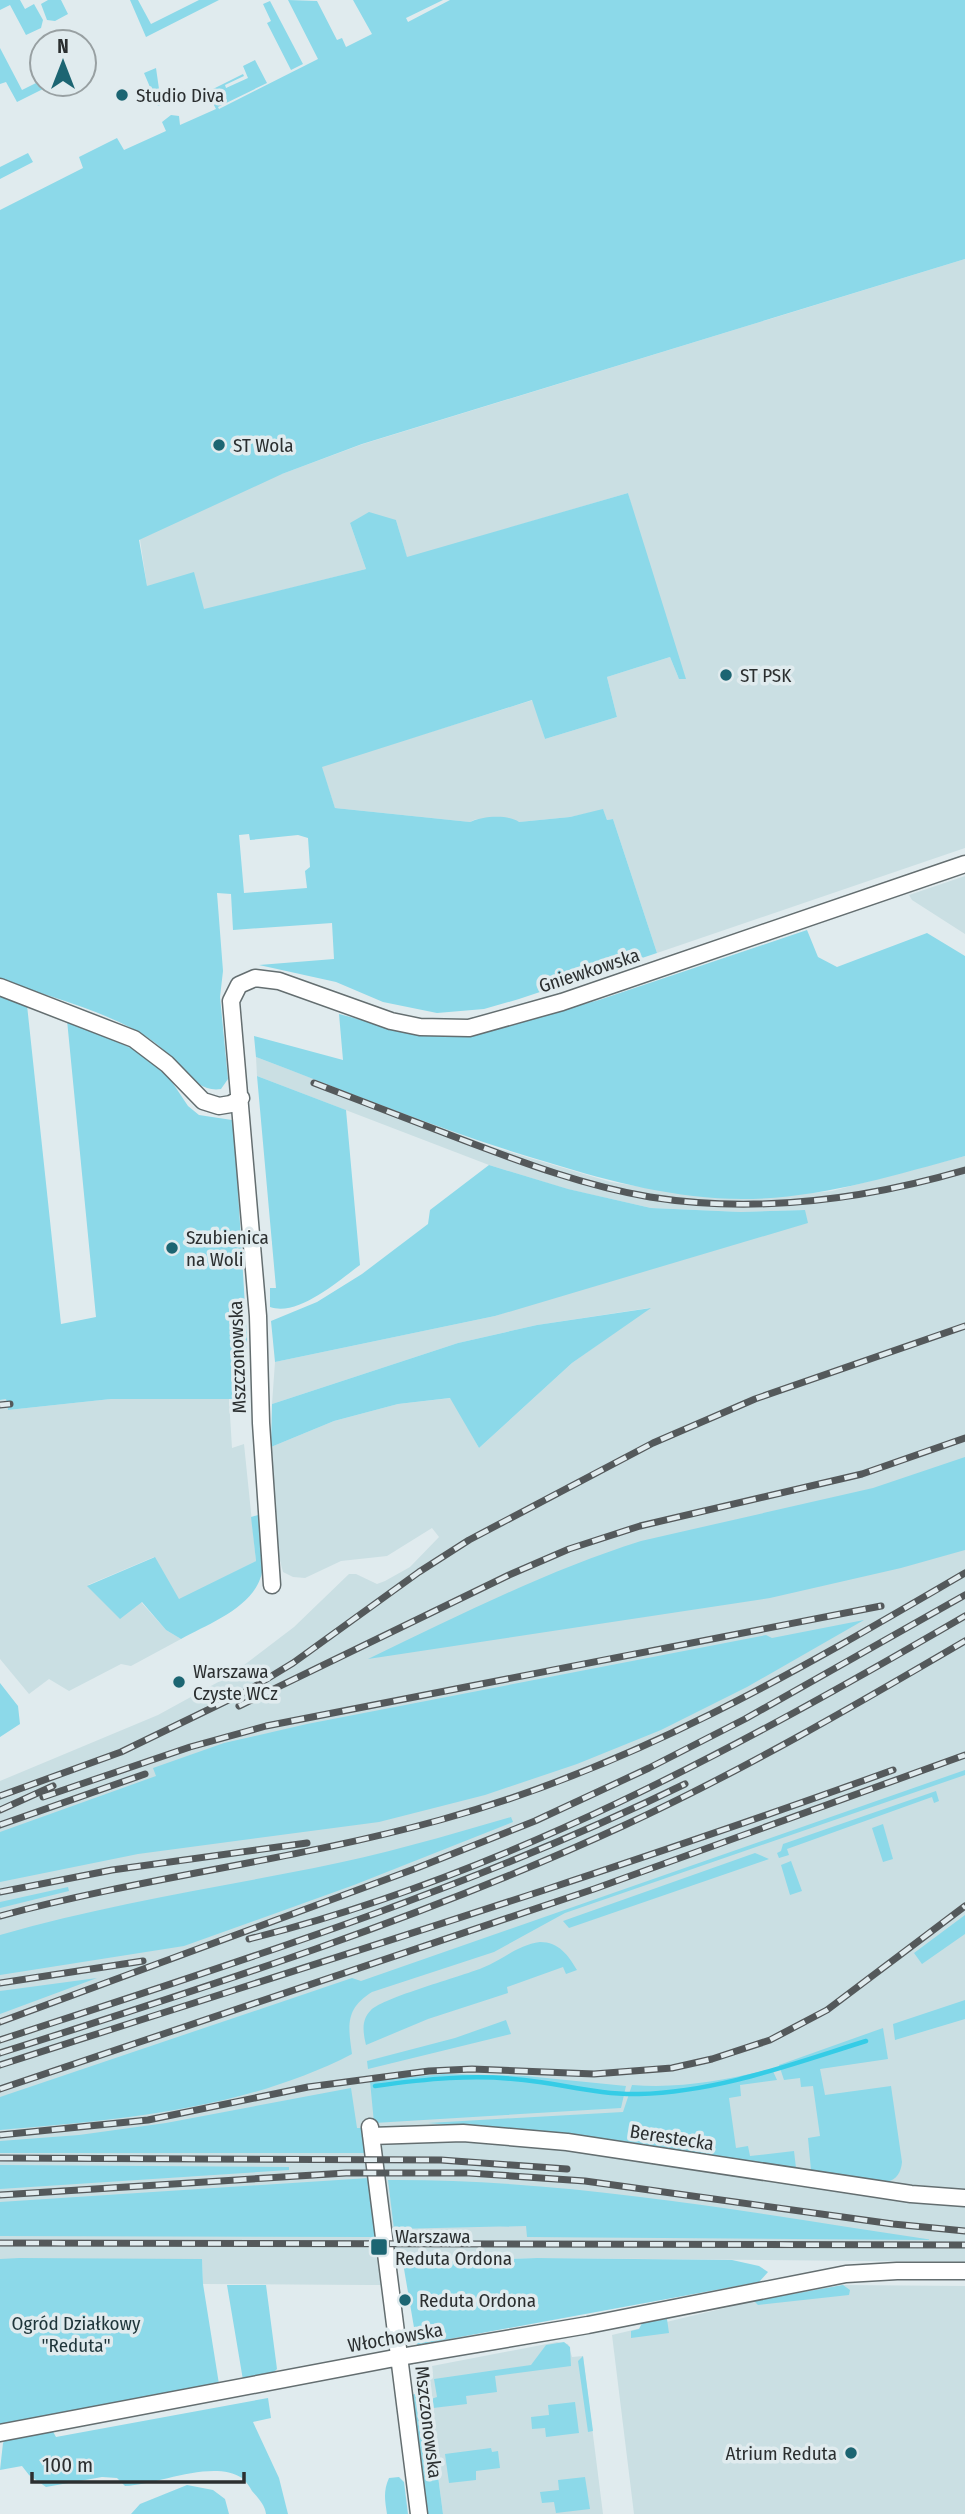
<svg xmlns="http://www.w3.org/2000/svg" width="965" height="2514" viewBox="0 0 965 2514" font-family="'Fira Sans Condensed',sans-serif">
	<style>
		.built { fill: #cadfe3 }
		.green { fill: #8cd9e9; fill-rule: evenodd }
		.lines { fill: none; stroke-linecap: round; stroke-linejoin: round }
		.stream { stroke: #35cce6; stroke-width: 4.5 }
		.minor-casing { stroke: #646e70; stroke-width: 19 }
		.minor { stroke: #fff; stroke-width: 16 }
		.rail-casing { stroke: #54595b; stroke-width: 7 }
		.rail { stroke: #e0ebee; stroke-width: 4.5; stroke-dasharray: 13; stroke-linecap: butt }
		.poi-dot { fill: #1c6572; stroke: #e0ebee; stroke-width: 2.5 }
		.labels { text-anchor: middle; stroke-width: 7; stroke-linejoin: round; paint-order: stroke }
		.poi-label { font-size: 19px; fill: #2b2f30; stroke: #e0ebee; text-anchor: start }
		.street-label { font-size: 19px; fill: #2b2f30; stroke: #e0ebee }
		.park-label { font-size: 19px; fill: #1e353a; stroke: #e0ebee }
	</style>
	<rect width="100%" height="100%" fill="#e0ebee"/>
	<path class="built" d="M 965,259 L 965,848 L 657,953 L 613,819 L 607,820 L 603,810 L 570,817 L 519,822 L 476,819 L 470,822 L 335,808 L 321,766 L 533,700 L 545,739 L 617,717 L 607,677 L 670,657 L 679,679 L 628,493 L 407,558 L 396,520 L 350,523 L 366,569 L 203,610 L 147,586 L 140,540 L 0,407 L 282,474 L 363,444 Z
		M 965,876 L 965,934 L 912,900 L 909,895 Z
		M 256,1057 L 493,1147 L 611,1182 L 699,1196 L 743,1199 L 832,1191 L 965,1156 L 965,2262 L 537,2258 L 379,2263 L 382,2285 L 370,2285 L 203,2284 L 202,2260 L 0,2259 L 0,1781 L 158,1715 L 231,1675 L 294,1627 L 349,1574 L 356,1574 L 377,1584 L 385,1581 L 410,1567 L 439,1537 L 432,1528 L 387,1556 L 341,1561 L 305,1578 L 293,1577 L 283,1572 L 278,1553 L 271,1447 L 334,1421 L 398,1404 L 451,1398 L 479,1448 L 572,1363 L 649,1308 L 537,1325 L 458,1343 L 272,1404 L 275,1362 L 495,1316 L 804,1210 L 741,1212 L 651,1208 L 567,1189 L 489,1165 L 257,1076 Z
		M 6,1399 L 8,1410 L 111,1399 L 229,1399 L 232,1448 L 244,1444 L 256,1561 L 179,1600 L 154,1557 L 88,1585 L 141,1602 L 166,1630 L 181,1639 L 131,1666 L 121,1664 L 69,1691 L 49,1679 L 29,1694 L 0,1659 L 0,1400 Z
		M 843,2285 L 965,2286 L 965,2514 L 634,2514 L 612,2335 L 754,2301 Z
		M 557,2342 L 568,2344 L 572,2357 L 583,2356 L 603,2514 L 443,2514 L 427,2392 L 431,2392 L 428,2374 L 433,2373 L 432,2366 Z"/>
	<path class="green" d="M 0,0 L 20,0 L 25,9 L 34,4 L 43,20 L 41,28 L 26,35 L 10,5 L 0,10 Z
		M 48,0 L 61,0 L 68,14 L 55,21 L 47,20 L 41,4 Z
		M 130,0 L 138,0 L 151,24 L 199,0 L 219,0 L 146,37 Z
		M 288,0 L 317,1 L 337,40 L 342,38 L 346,47 L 372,34 L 353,0 L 443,0 L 406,18 L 408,22 L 450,0 L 965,0 L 965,259 L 362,444 L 282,474 L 139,540 L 147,586 L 194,572 L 204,609 L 366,569 L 350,523 L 369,512 L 396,520 L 407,557 L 628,493 L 686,679 L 679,679 L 670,657 L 607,677 L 617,717 L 545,739 L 532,700 L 322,767 L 335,808 L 470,822 C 482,816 508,814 519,822 L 570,817 L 603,809 L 607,820 L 613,819 L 657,953 L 519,999 L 484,1009 L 437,1013 L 383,1002 L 336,982 L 259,965 L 334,959 L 332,923 L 233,930 L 231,894 L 217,893 L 223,971 L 220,997 L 228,1079 L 221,1089 C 194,1094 174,1057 154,1042 C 114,1013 47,996 0,980 L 0,210 L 83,168 L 79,157 L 117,138 L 124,150 L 166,131 L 162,122 L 171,115 L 179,116 L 180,125 L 216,109 L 207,92 L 243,74 L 244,76 L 225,85 L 226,88 L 248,78 L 243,66 L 255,60 L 267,83 L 218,107 L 219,109 L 318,59 ZM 249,834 L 250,840 L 298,835 L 308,838 L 310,867 L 305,871 L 307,888 L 244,893 L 239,835 Z
		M 270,1 L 303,64 L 291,70 L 267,23 L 271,21 L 263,4 Z
		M 0,48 L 22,90 L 42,80 L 42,84 L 53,84 L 17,102 L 6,82 L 0,84 Z
		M 156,68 L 159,89 L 172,100 L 158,106 L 144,73 Z
		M 28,153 L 33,162 L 0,179 L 0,167 Z
		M 807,930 L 818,957 L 837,967 L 927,933 L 965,956 L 965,1156 C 892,1176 818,1199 742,1199 C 677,1199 612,1182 550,1163 C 450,1134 353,1094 256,1057 L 254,1036 L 343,1060 L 339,1014 L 388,1027 L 434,1036 L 486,1031 L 599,1000 Z
		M 0,995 L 27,1005 L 61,1324 L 96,1317 L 67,1020 L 142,1053 L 170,1079 L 188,1106 L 199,1115 L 232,1120 L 234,1125 L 247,1339 L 243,1399 L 111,1399 L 8,1410 L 6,1399 L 0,1400 Z
		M 257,1076 L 346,1110 L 360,1265 C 338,1281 298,1317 270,1307 L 270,1288 L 276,1288 Z
		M 489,1165 L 568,1189 L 651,1208 L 741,1212 L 805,1210 L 808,1223 L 495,1316 L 275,1362 L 271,1321 L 317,1302 L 362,1274 L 428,1224 L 430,1210 Z
		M 651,1308 L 572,1363 L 479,1448 L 450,1398 L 398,1404 L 334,1421 L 271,1447 L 272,1404 L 458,1343 L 537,1325 Z
		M 965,1457 L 965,1550 L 901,1568 L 770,1598 L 368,1659 C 458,1616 546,1571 641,1541 L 873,1488 Z
		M 258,1515 C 260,1531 264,1549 263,1565 C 261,1605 211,1622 181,1639 L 166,1630 L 142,1602 L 120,1619 L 87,1586 L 155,1557 L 179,1599 L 256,1561 L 251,1517 Z
		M 864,1620 L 747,1687 L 661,1730 L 577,1764 L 485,1795 L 379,1822 L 138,1854 L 0,1882 L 0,1832 L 156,1776 L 153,1768 L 224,1743 L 307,1724 L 766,1635 L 772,1638 Z
		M 0,1683 L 18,1706 L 20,1724 L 0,1737 Z
		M 965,1770 L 965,1775 L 565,1913 L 494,1952 L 372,1992 C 345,2009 348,2025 352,2054 C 246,2109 119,2120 0,2130 L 0,2097 L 352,1978 L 361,1981 Z
		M 936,1791 L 939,1801 L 934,1803 L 932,1797 L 787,1849 L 789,1855 L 779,1858 L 777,1853 L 781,1851 L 783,1844 Z
		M 511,1817 L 513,1822 L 354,1885 L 184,1946 L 0,1975 L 0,1935 C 103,1905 209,1889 314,1868 C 381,1855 446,1836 511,1817 Z
		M 883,1824 L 893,1859 L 883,1862 L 872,1828 Z
		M 755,1853 L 769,1859 L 569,1928 L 563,1921 Z
		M 791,1861 L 802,1891 L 790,1895 L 781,1865 Z
		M 68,1887 L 69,1891 L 0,1908 L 0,1902 Z
		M 965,1915 L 965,1934 L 922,1964 L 914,1953 Z
		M 540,1942 C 559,1942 568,1955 577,1970 L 566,1974 L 563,1967 L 507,1987 L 508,1993 L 428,2019 L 366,2045 C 363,2032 361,2020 371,2010 C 385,1997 460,1977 482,1968 C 503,1960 517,1945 540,1942 Z
		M 97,1978 L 0,2014 L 0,1991 Z
		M 965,2000 L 965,2019 L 895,2040 L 893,2024 Z
		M 506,2020 L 511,2034 L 368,2069 L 367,2061 L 455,2038 Z
		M 883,2028 L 888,2059 L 820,2069 L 825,2095 L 891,2086 L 902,2162 C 901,2172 897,2180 886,2182 L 811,2170 L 808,2138 L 820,2136 L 813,2086 L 801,2087 L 800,2078 L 784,2080 L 779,2065 Z
		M 772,2069 L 777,2080 L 740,2085 L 741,2096 L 729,2098 L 736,2148 L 748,2146 L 750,2156 L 794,2151 L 796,2168 L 568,2135 L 428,2123 L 623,2112 L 632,2085 C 681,2089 725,2080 772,2069 Z
		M 443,2074 L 526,2076 L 626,2086 L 621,2108 L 374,2123 L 370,2081 Z
		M 351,2088 L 357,2128 L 362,2128 L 365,2153 L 0,2153 L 0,2141 L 79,2135 L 166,2123 Z
		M 0,2165 L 289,2167 L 289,2170 L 0,2189 Z
		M 369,2178 L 377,2237 L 0,2236 L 0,2202 Z
		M 388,2180 C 572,2179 752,2213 933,2240 L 527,2237 L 526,2226 L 394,2229 Z
		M 19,2258 L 202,2259 L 203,2284 L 219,2384 L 0,2426 L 0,2259 Z
		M 537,2258 L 732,2260 L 759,2266 L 768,2272 L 759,2282 L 417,2345 L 403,2263 Z
		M 227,2285 L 266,2285 L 277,2369 L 272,2374 L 243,2380 Z
		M 843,2285 L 850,2290 L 849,2295 L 758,2305 L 754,2301 Z
		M 667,2319 L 669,2333 L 631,2338 L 631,2331 L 639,2329 L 642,2323 Z
		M 564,2342 L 570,2347 L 571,2366 L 495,2376 L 497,2392 L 466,2396 L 467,2404 L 433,2408 L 431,2399 L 437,2397 L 434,2379 L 531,2365 L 546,2345 Z
		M 583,2356 L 593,2431 L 588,2432 L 578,2361 Z
		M 427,2392 L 443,2514 L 425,2514 L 410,2395 Z
		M 268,2398 L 271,2418 L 253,2422 L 279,2478 L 288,2514 L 266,2514 C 265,2505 258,2498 252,2491 C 250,2487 246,2481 242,2478 C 212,2459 158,2485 125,2486 L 117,2478 L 102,2477 L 46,2487 L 29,2475 L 22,2466 L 0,2470 L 3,2443 L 8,2435 L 51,2428 L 56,2437 Z
		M 575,2402 L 579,2433 L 546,2437 L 545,2428 L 532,2429 L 531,2417 L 549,2415 L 548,2405 Z
		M 491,2448 L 492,2452 L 498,2451 L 500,2468 L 476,2471 L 476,2480 L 449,2483 L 445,2454 Z
		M 399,2477 L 404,2482 L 408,2514 L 387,2514 C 385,2501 383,2491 389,2478 Z
		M 585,2477 L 590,2509 L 556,2513 L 554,2502 L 542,2503 L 540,2492 L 559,2490 L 558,2480 Z
		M 187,2485 L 213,2490 L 225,2499 L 229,2514 L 131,2514 L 140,2504 Z"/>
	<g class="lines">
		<path class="stream" d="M 375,2086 C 425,2079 473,2074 524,2080 C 562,2084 600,2095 639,2094 C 718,2092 792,2064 866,2041"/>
		<defs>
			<path id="minor" d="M 0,987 L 134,1039 L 167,1064 L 203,1101 L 219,1106 L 231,1104 L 241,1098
				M 272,1585 L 261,1423 L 258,1316 L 231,1001 L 239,985 L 255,978 L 279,981 L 391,1021 L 420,1027 L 469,1028 L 562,1002 L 965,864
				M 370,2127 L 419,2514
				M 371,2136 L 463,2133 L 567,2142 L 911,2194 L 965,2198
				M 0,2433 L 400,2357 L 588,2325 L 846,2274 L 897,2271 L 965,2271"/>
		</defs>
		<use href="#minor" class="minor-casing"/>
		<use href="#minor" class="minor"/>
		<defs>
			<path id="rail" d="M 314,1083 C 363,1102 413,1121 463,1140 C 524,1163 585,1186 650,1197 C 757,1214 862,1200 965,1170
				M 0,1405 L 10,1404
				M 239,1706 L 509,1575 L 569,1549 L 640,1526 L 862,1474 L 965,1438
				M 0,1796 L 121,1752 L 247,1691 L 293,1663 L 419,1572 L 469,1540 L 653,1443 L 755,1399 L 965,1326
				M 43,1797 L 190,1747 L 266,1726 L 881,1606
				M 0,1810 L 53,1786
				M 0,1825 L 145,1774
				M 0,1892 L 112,1870 L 307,1843
				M 0,1916 C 145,1877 295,1860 440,1820 C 633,1767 794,1673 965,1573
				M 249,1939 C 505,1875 739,1747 965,1616
				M 0,1983 L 143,1961
				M 0,2022 L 417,1868 L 535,1821 L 649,1768 L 745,1719 L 965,1595
				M 0,2040 C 232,1964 465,1891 685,1784
				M 0,2053 C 211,1986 424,1918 625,1825 C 742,1771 854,1706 965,1641
				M 0,2065 C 298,1969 598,1877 893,1770
				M 0,2089 L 594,1889 L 965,1755
				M 0,2135 L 148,2120 L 308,2087 L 429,2071 L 472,2069 L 594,2074 L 672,2068 L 712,2059 L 770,2040 L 827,2010 L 965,1906
				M 0,2158 L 441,2160 L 567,2169
				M 0,2195 L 346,2173 L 469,2173 L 585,2181 L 893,2224 L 965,2231
				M 0,2243 L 965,2245"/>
		</defs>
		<use href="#rail" class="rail-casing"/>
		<use href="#rail" class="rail"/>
	</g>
	<g class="poi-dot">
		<circle cx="122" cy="95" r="7"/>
		<circle cx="219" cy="445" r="7"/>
		<circle cx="726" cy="675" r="7"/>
		<circle cx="172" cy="1248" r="7"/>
		<circle cx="179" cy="1682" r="7"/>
		<rect x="370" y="2238" width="18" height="18" rx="3.5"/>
		<circle cx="405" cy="2300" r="7"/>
		<circle cx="851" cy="2453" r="7"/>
	</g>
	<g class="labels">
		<g class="poi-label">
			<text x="136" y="102">Studio Diva</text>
			<text x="233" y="452">ST Wola</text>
			<text x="740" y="682">ST PSK</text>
			<text x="186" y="1244">Szubienica<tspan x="186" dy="22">na Woli</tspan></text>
			<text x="193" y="1678">Warszawa<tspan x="193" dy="22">Czyste WCz</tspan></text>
			<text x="395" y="2243">Warszawa<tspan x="395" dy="22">Reduta Ordona</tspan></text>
			<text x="419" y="2307">Reduta Ordona</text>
			<text x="837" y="2460" text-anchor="end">Atrium Reduta</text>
		</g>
		<g class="street-label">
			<text transform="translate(589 970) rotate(-18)" y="7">Gniewkowska</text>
			<text transform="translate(237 1357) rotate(-92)" y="7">Mszczonowska</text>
			<text transform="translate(672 2137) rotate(9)" y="7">Berestecka</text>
			<text transform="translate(395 2337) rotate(-10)" y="7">Włochowska</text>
			<text transform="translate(429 2422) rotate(83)" y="7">Mszczonowska</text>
		</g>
		<g class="park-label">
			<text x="76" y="2330">Ogród Działkowy<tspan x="76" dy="22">"Reduta"</tspan></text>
		</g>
	</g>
	<g transform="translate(63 63)"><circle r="33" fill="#e0ebee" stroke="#98a0a2" stroke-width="2"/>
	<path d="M0-5L12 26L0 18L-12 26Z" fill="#1c6572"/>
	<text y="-10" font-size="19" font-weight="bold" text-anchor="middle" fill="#2b2f30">N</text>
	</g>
	<path d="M32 2472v10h212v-10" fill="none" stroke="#2b2f30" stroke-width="3.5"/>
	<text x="42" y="2472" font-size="21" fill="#2b2f30" stroke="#e0ebee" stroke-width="5" paint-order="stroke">100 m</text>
</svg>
